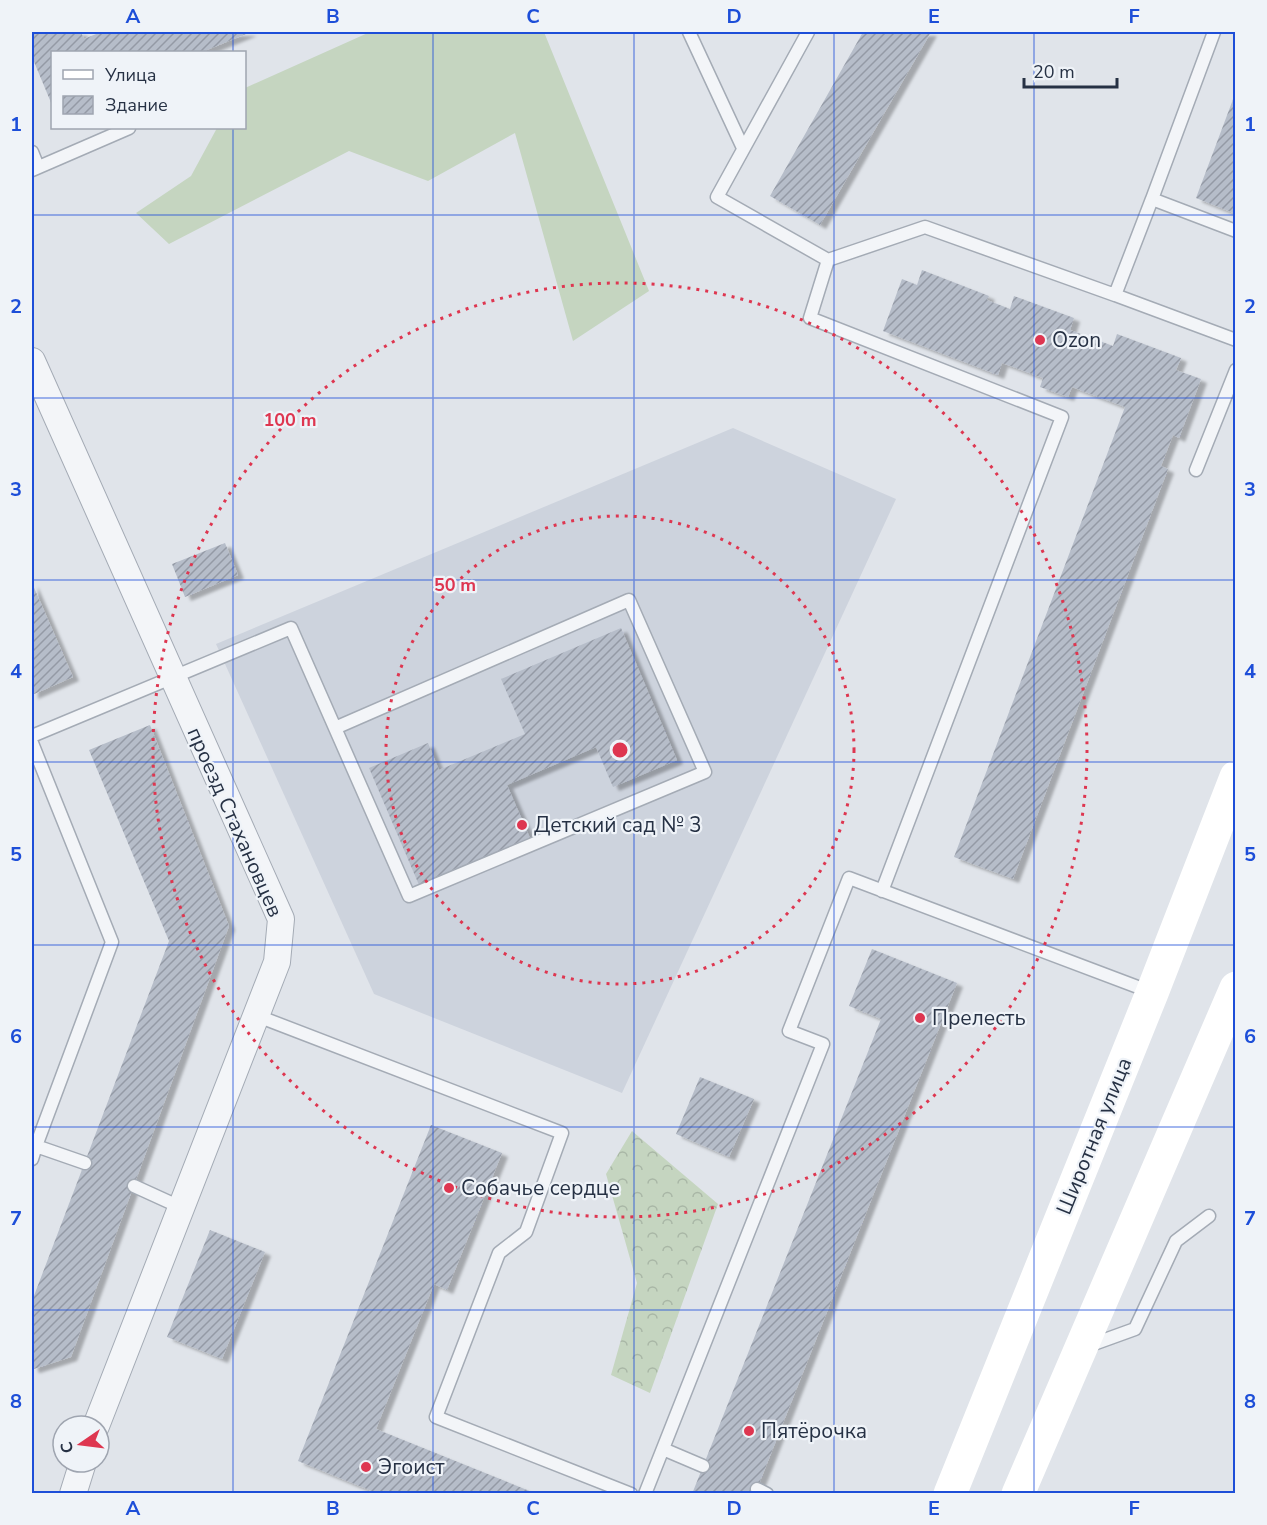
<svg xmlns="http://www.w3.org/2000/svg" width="1267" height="1525" viewBox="0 0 1267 1525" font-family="'Nunito Sans',sans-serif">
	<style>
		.built { fill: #cdd3dd }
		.grass { fill: #c5d5c0 }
		.forest { fill: url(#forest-crowns) }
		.building { fill: url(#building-hatch); filter: url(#shadow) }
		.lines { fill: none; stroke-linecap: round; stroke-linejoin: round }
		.lane-casing { stroke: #a4abb5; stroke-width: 15 }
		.street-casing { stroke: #a4abb5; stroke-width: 28 }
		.lane { stroke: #f3f5f8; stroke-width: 12 }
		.street { stroke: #f3f5f8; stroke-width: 26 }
		.secondary { stroke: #fff; stroke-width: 33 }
		.grid { fill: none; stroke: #1d4ed8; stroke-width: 1.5; stroke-opacity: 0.55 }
		.ring { fill: none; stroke: #de3650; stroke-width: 3; stroke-dasharray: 3 6 }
		.poi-dot { fill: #de3650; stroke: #eff3f8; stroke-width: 2 }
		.labels { text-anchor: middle; stroke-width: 4.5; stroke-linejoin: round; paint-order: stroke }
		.poi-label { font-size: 21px; fill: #263144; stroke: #eff3f8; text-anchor: start }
		.street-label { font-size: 21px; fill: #263144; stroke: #eff3f8 }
		.centre { fill: #de3650; stroke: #eff3f8; stroke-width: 3 }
		.ring-label { font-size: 18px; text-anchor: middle; font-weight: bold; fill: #de3650; stroke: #eff3f8; stroke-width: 4.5; stroke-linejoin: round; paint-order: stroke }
		.neatline { fill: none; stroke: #1d4ed8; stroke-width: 2 }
		.grid-label { font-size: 20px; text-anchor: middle; font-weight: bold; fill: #1d4ed8 }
	</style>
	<defs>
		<pattern id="forest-crowns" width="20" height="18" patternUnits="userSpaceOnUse" patternTransform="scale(1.5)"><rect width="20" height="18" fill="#c5d5c0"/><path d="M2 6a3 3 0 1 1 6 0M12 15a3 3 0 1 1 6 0" fill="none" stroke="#a9b7a6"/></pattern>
		<pattern id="building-hatch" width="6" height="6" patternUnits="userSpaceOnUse" patternTransform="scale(1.5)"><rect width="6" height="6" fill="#b6bdc9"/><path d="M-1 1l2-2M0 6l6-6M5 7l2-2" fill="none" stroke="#949aa5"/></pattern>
		<filter id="shadow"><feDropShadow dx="6" dy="4" stdDeviation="1.5" flood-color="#0004"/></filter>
	</defs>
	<rect width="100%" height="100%" fill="#e0e4ea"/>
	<path class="built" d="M 733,428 L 896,499 L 622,1093 L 374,994 L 216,644 Z"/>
	<path class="grass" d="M 370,32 L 544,32 L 649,291 L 573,341 L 515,133 L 428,181 L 349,151 L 169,244 L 136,213 L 191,176 L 217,128 L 244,128 L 245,88 Z"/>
	<path class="forest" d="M 632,1131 L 718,1204 L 650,1393 L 611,1375 L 637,1283 L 606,1174 Z"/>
	<path class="building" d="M 32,32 L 81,32 L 84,39 L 101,32 L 251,32 L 202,52 L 52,52 L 52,105 L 32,57 Z
		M 863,32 L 931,32 L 820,225 L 770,196 Z
		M 1235,94 L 1236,94 L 1236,214 L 1196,198 Z
		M 922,270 L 989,296 L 987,300 L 1010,309 L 1014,296 L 1074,318 L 1070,330 L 1113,346 L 1117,334 L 1181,358 L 1176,370 L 1201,379 L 1179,438 L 1173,435 L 1161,466 L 1168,469 L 1013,879 L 954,857 L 1125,407 L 1072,387 L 1068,397 L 1040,387 L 1043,378 L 1002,363 L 998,375 L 883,331 L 902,279 L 917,285 Z
		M 225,543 L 238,575 L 185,597 L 172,564 Z
		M 32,583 L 73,677 L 32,695 Z
		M 621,628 L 677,760 L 613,787 L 596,747 L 507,785 L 530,838 L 419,885 L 369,768 L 428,743 L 439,770 L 525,734 L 501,679 Z
		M 150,725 L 229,926 L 71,1357 L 34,1369 L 32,1368 L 32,1301 L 169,941 L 89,750 Z
		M 872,949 L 957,983 L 755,1494 L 692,1494 L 881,1019 L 849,1006 Z
		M 700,1077 L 754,1099 L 729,1157 L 676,1134 Z
		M 431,1125 L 502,1153 L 447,1290 L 434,1284 L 376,1429 L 537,1494 L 379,1494 L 298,1461 Z
		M 210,1230 L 265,1252 L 222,1359 L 167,1337 Z"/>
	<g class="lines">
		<defs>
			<path id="lane" d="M 689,32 L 743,148
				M 808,32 L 717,197 L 828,260 L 810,318 L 1062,417 L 882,891
				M 1214,32 L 1152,199 L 1236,231
				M 32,152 L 38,167
				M 32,170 L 129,128
				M 828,260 L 925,227 L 1115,295 L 1152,199
				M 1115,295 L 1236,340
				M 1196,470 L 1236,370
				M 32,736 L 291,628 L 409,896 L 705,772 L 629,600 L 335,728
				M 32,743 L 112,942 L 36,1146 L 32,1145
				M 255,1015 L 562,1133 L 526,1232 L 499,1253 L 436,1417 L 631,1494
				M 32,1159 L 36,1146 L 85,1163
				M 134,1186 L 180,1207
				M 1088,1346 L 1135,1329 L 1176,1241 L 1209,1216
				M 663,1449 L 703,1466
				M 757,1489 L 767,1494
				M 645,1494 L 823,1044 L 789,1031 L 849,878 L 1151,992"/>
			<path id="street" d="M 32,361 L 281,919 L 277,962 L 96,1426
				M 73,1494 L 83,1462"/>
		</defs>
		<use href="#lane" class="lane-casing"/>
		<use href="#street" class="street-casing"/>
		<use href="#lane" class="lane"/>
		<use href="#street" class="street"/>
		<path class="secondary" d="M 950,1494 L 1152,993 L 1236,777
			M 1018,1494 L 1236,988"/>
	</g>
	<path class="grid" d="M 233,32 L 233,52M 433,32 L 433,1494M 634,32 L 634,1494M 834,32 L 834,1494M 1034,32 L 1034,1494M 233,128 L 233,1494M 32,215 L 1236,215M 32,398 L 1236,398M 32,580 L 1236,580M 32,762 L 1236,762M 32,945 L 1236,945M 32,1127 L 1236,1127M 32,1310 L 1236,1310"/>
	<g class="ring">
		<circle cx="620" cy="750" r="234"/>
		<circle cx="620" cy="750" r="467"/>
	</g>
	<g class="poi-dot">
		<circle cx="1040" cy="340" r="6"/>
		<circle cx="522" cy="825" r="6"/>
		<circle cx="920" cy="1018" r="6"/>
		<circle cx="449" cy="1188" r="6"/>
		<circle cx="749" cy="1431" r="6"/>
		<circle cx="366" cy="1467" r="6"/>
	</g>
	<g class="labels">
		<g class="poi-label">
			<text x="1052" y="347">Ozon</text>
			<text x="534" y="832">Детский сад № 3</text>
			<text x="932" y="1025">Прелесть</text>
			<text x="461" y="1195">Собачье сердце</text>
			<text x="761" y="1438">Пятёрочка</text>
			<text x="378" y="1474">Эгоист</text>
		</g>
		<g class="street-label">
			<text transform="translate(235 822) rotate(66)" y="7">проезд Стахановцев</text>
			<text transform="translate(1094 1136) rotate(-68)" y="7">Широтная улица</text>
		</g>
	</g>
	<circle cx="620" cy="750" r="9" class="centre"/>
	<g class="ring-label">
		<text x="290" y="426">100 m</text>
		<text x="455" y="591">50 m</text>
	</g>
	<rect width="1267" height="1525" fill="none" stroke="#eff3f8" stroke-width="66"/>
	<rect x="51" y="51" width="195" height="78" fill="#eff3f8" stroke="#9fa5b0" stroke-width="1.5"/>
	<rect x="63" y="70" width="30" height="9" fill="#ffffff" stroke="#9fa5b0" stroke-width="1.5"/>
	<text x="105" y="81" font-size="18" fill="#263144">Улица</text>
	<rect x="63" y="96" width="30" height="18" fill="url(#building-hatch)" stroke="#9fa5b0" stroke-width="1.5"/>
	<text x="105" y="111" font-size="18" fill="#263144">Здание</text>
	<g transform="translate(81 1444) rotate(256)"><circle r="28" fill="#eff3f8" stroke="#9fa5b0" stroke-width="1.5"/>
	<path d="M0-4.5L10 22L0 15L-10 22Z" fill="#de3650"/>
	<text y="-9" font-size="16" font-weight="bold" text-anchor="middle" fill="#263144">С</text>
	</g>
	<path d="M1024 78v9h93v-9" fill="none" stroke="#263144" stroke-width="3"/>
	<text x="1033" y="78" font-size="18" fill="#263144" stroke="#eff3f8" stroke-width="4.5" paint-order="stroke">20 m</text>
	<rect x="33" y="33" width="1201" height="1459" class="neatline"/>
	<g class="grid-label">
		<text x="133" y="23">A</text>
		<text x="333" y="23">B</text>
		<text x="533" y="23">C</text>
		<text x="734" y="23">D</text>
		<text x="934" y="23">E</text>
		<text x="1134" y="23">F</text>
		<text x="16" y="131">1</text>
		<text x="1250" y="131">1</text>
		<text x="16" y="313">2</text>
		<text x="1250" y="313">2</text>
		<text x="16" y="496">3</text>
		<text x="1250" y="496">3</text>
		<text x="16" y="678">4</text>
		<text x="1250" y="678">4</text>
		<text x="16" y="861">5</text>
		<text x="1250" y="861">5</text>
		<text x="16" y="1043">6</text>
		<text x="1250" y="1043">6</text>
		<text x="16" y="1225">7</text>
		<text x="1250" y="1225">7</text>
		<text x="16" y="1408">8</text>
		<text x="1250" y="1408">8</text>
		<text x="133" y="1515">A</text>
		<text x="333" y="1515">B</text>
		<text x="533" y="1515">C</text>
		<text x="734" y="1515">D</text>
		<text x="934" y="1515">E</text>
		<text x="1134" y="1515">F</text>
	</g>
</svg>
